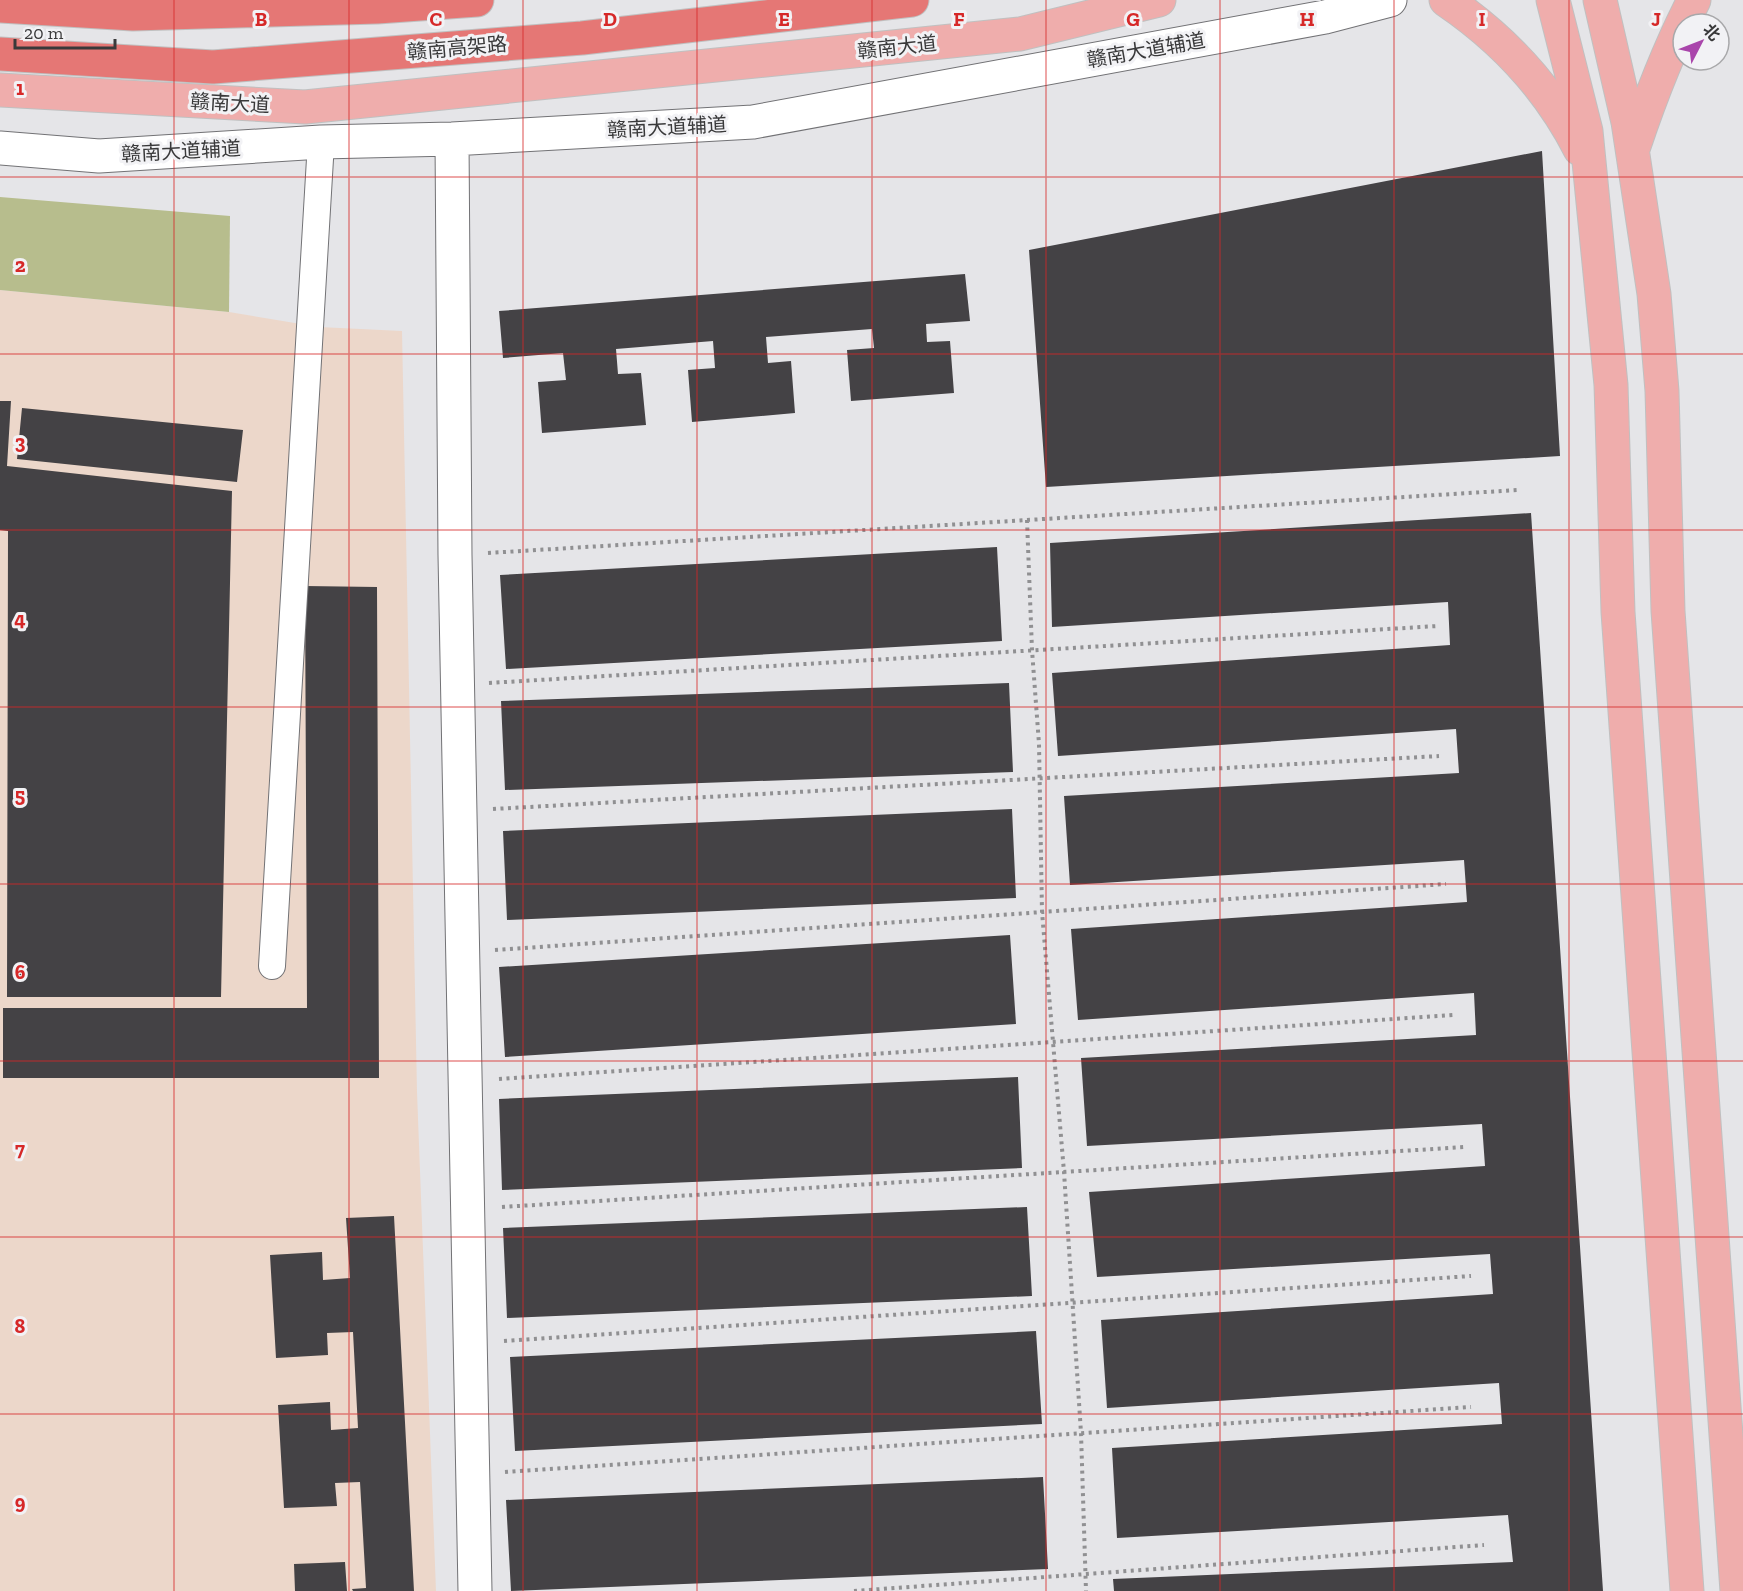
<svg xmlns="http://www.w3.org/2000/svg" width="1743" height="1591" viewBox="0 0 1743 1591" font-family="'Zilla Slab','Noto Sans SC',serif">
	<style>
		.industrial { fill: #ecd7ca }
		.green { fill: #b7bd8d }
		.building { fill: #444245 }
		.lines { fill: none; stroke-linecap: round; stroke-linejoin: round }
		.street-casing { stroke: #727275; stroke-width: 28 }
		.secondary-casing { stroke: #727275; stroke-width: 35 }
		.primary-casing { stroke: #c0c0c0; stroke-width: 35 }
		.highway-casing { stroke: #c0c0c0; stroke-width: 35 }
		.path { stroke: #909092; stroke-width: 4; stroke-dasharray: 3 4.5; stroke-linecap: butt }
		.street { stroke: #fff; stroke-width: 26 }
		.secondary { stroke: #fff; stroke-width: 33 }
		.primary { stroke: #efadac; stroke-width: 33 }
		.highway { stroke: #e57775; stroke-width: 33 }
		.grid { fill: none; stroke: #d62828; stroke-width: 1.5; stroke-opacity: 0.55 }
		.labels { text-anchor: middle; stroke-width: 6; stroke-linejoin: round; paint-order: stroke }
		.street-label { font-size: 20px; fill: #39393a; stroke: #f2f2f5 }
		.grid-label { font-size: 20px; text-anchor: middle; font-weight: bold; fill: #d62828; stroke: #f2f2f5; stroke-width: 6; stroke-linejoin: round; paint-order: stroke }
	</style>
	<rect width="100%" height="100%" fill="#e5e5e8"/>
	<path class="industrial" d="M 0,290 L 229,312 L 319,327 L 402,331 L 417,1092 L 436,1591 L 0,1591 Z"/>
	<path class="green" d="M 0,197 L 230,216 L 229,312 L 0,290 Z"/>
	<path class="building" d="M 1542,151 L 1560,456 L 1046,487 L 1029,250 Z
		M 965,274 L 970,321 L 926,324 L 927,342 L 950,341 L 954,393 L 851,401 L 847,350 L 874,348 L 872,329 L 766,337 L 768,363 L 791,361 L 795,413 L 692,422 L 688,370 L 715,368 L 713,341 L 616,349 L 618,374 L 641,373 L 646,425 L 542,433 L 538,382 L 566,380 L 563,353 L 503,358 L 499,311 Z
		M 0,401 L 11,401 L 7,466 L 232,491 L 221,997 L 7,997 L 8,531 L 0,530 Z
		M 22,408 L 243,430 L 237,482 L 17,459 Z
		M 1531,513 L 1603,1591 L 1114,1591 L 1113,1579 L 1513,1562 L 1508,1515 L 1117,1538 L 1112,1448 L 1502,1424 L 1499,1383 L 1107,1408 L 1101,1320 L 1493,1294 L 1490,1254 L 1097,1277 L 1089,1192 L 1485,1166 L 1482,1124 L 1087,1146 L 1081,1058 L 1476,1035 L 1474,993 L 1078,1020 L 1071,929 L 1467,902 L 1464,860 L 1070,885 L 1064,796 L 1459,773 L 1456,729 L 1058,756 L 1052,673 L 1450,645 L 1448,602 L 1052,627 L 1050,543 Z
		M 997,547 L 1002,641 L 506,669 L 500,575 Z
		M 305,586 L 377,587 L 379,1078 L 3,1078 L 3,1008 L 307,1008 Z
		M 1009,683 L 1013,772 L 505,790 L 501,701 Z
		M 1012,809 L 1016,898 L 507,920 L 503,831 Z
		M 1010,935 L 1016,1024 L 505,1057 L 499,967 Z
		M 1018,1077 L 1022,1168 L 502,1190 L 499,1099 Z
		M 1027,1207 L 1032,1296 L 507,1318 L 503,1228 Z
		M 394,1216 L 414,1591 L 353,1591 L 352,1589 L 366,1588 L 360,1482 L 335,1483 L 337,1506 L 284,1508 L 278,1405 L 330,1402 L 331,1430 L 358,1428 L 353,1332 L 327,1333 L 328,1355 L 276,1358 L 270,1255 L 322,1252 L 323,1280 L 350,1278 L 346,1218 Z
		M 1036,1331 L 1042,1424 L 515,1451 L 510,1357 Z
		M 1043,1477 L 1048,1569 L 511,1591 L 506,1500 Z
		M 345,1562 L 347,1591 L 295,1591 L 294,1564 Z"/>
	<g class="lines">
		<defs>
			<path id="street" d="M 272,966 L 321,142"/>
			<path id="secondary" d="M 452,139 L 455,555 L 475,1591
				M 0,148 L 99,156 L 321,142 L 452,139 L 753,122 L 1325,17 L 1390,0"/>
			<path id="primary" d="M 1446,0 C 1502,38 1549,88 1580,149
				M 1553,0 L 1586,131 L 1611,385 L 1618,612 L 1687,1591
				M 1600,0 L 1628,122 L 1654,294 L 1662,391 L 1668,611 L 1737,1591
				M 0,90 L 305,107 L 1020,34 L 1159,0
				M 1634,146 C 1651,95 1670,47 1694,0"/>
			<path id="highway" d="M 0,6 L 133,14 L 377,7 L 477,0
				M 0,54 L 213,67 L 582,38 L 912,0"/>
		</defs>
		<use href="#street" class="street-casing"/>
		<use href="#secondary" class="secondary-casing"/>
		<use href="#primary" class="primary-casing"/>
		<use href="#highway" class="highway-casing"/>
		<path class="path" d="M 1027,520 L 1032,650 L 1039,744 L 1042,912 L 1064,1172 L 1081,1433 L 1086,1591
			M 488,553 L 1518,490
			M 489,683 L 1438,626
			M 493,809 L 1439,756
			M 495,950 L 1446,884
			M 499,1079 L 1454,1015
			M 502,1207 L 1465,1147
			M 504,1341 L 1471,1276
			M 505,1472 L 1471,1407
			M 854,1591 L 1484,1545"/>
		<use href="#street" class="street"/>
		<use href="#secondary" class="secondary"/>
		<use href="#primary" class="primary"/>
		<use href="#highway" class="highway"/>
	</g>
	<path class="grid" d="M 174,0 L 174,1591M 349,0 L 349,1591M 523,0 L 523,1591M 697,0 L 697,1591M 872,0 L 872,1591M 1046,0 L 1046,1591M 1220,0 L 1220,1591M 1394,0 L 1394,1591M 1569,0 L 1569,1591M 0,177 L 1743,177M 0,354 L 1743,354M 0,530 L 1743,530M 0,707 L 1743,707M 0,884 L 1743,884M 0,1061 L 1743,1061M 0,1237 L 1743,1237M 0,1414 L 1743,1414"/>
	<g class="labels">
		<g class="street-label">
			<text transform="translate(897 47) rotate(-6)" y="7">赣南大道</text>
			<text transform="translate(457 48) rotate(-5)" y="7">赣南高架路</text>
			<text transform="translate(1146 50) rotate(-10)" y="7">赣南大道辅道</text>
			<text transform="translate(230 103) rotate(3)" y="7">赣南大道</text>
			<text transform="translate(667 127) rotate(-3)" y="7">赣南大道辅道</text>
			<text transform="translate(181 151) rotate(-3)" y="7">赣南大道辅道</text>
		</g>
	</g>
	<g class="grid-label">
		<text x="261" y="26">B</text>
		<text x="436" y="26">C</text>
		<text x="610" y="26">D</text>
		<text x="784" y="26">E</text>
		<text x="959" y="26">F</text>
		<text x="1133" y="26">G</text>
		<text x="1307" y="26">H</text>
		<text x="1482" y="26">I</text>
		<text x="1656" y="26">J</text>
		<text x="20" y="95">1</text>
		<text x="20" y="272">2</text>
		<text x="20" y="449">3</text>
		<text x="20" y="626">4</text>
		<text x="20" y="802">5</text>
		<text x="20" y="979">6</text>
		<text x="20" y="1156">7</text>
		<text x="20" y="1333">8</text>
		<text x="20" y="1509">9</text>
	</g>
	<g transform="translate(1701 42) rotate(48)"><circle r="28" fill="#f2f2f5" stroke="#a8a8aa" stroke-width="1.5"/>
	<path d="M0-4.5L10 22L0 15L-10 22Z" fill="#a945ab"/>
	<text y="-9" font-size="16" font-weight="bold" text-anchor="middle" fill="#39393a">北</text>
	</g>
	<path d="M15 39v9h100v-9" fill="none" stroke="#39393a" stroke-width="3"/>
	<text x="24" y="39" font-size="18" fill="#39393a" stroke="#f2f2f5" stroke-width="4.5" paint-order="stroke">20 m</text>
</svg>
